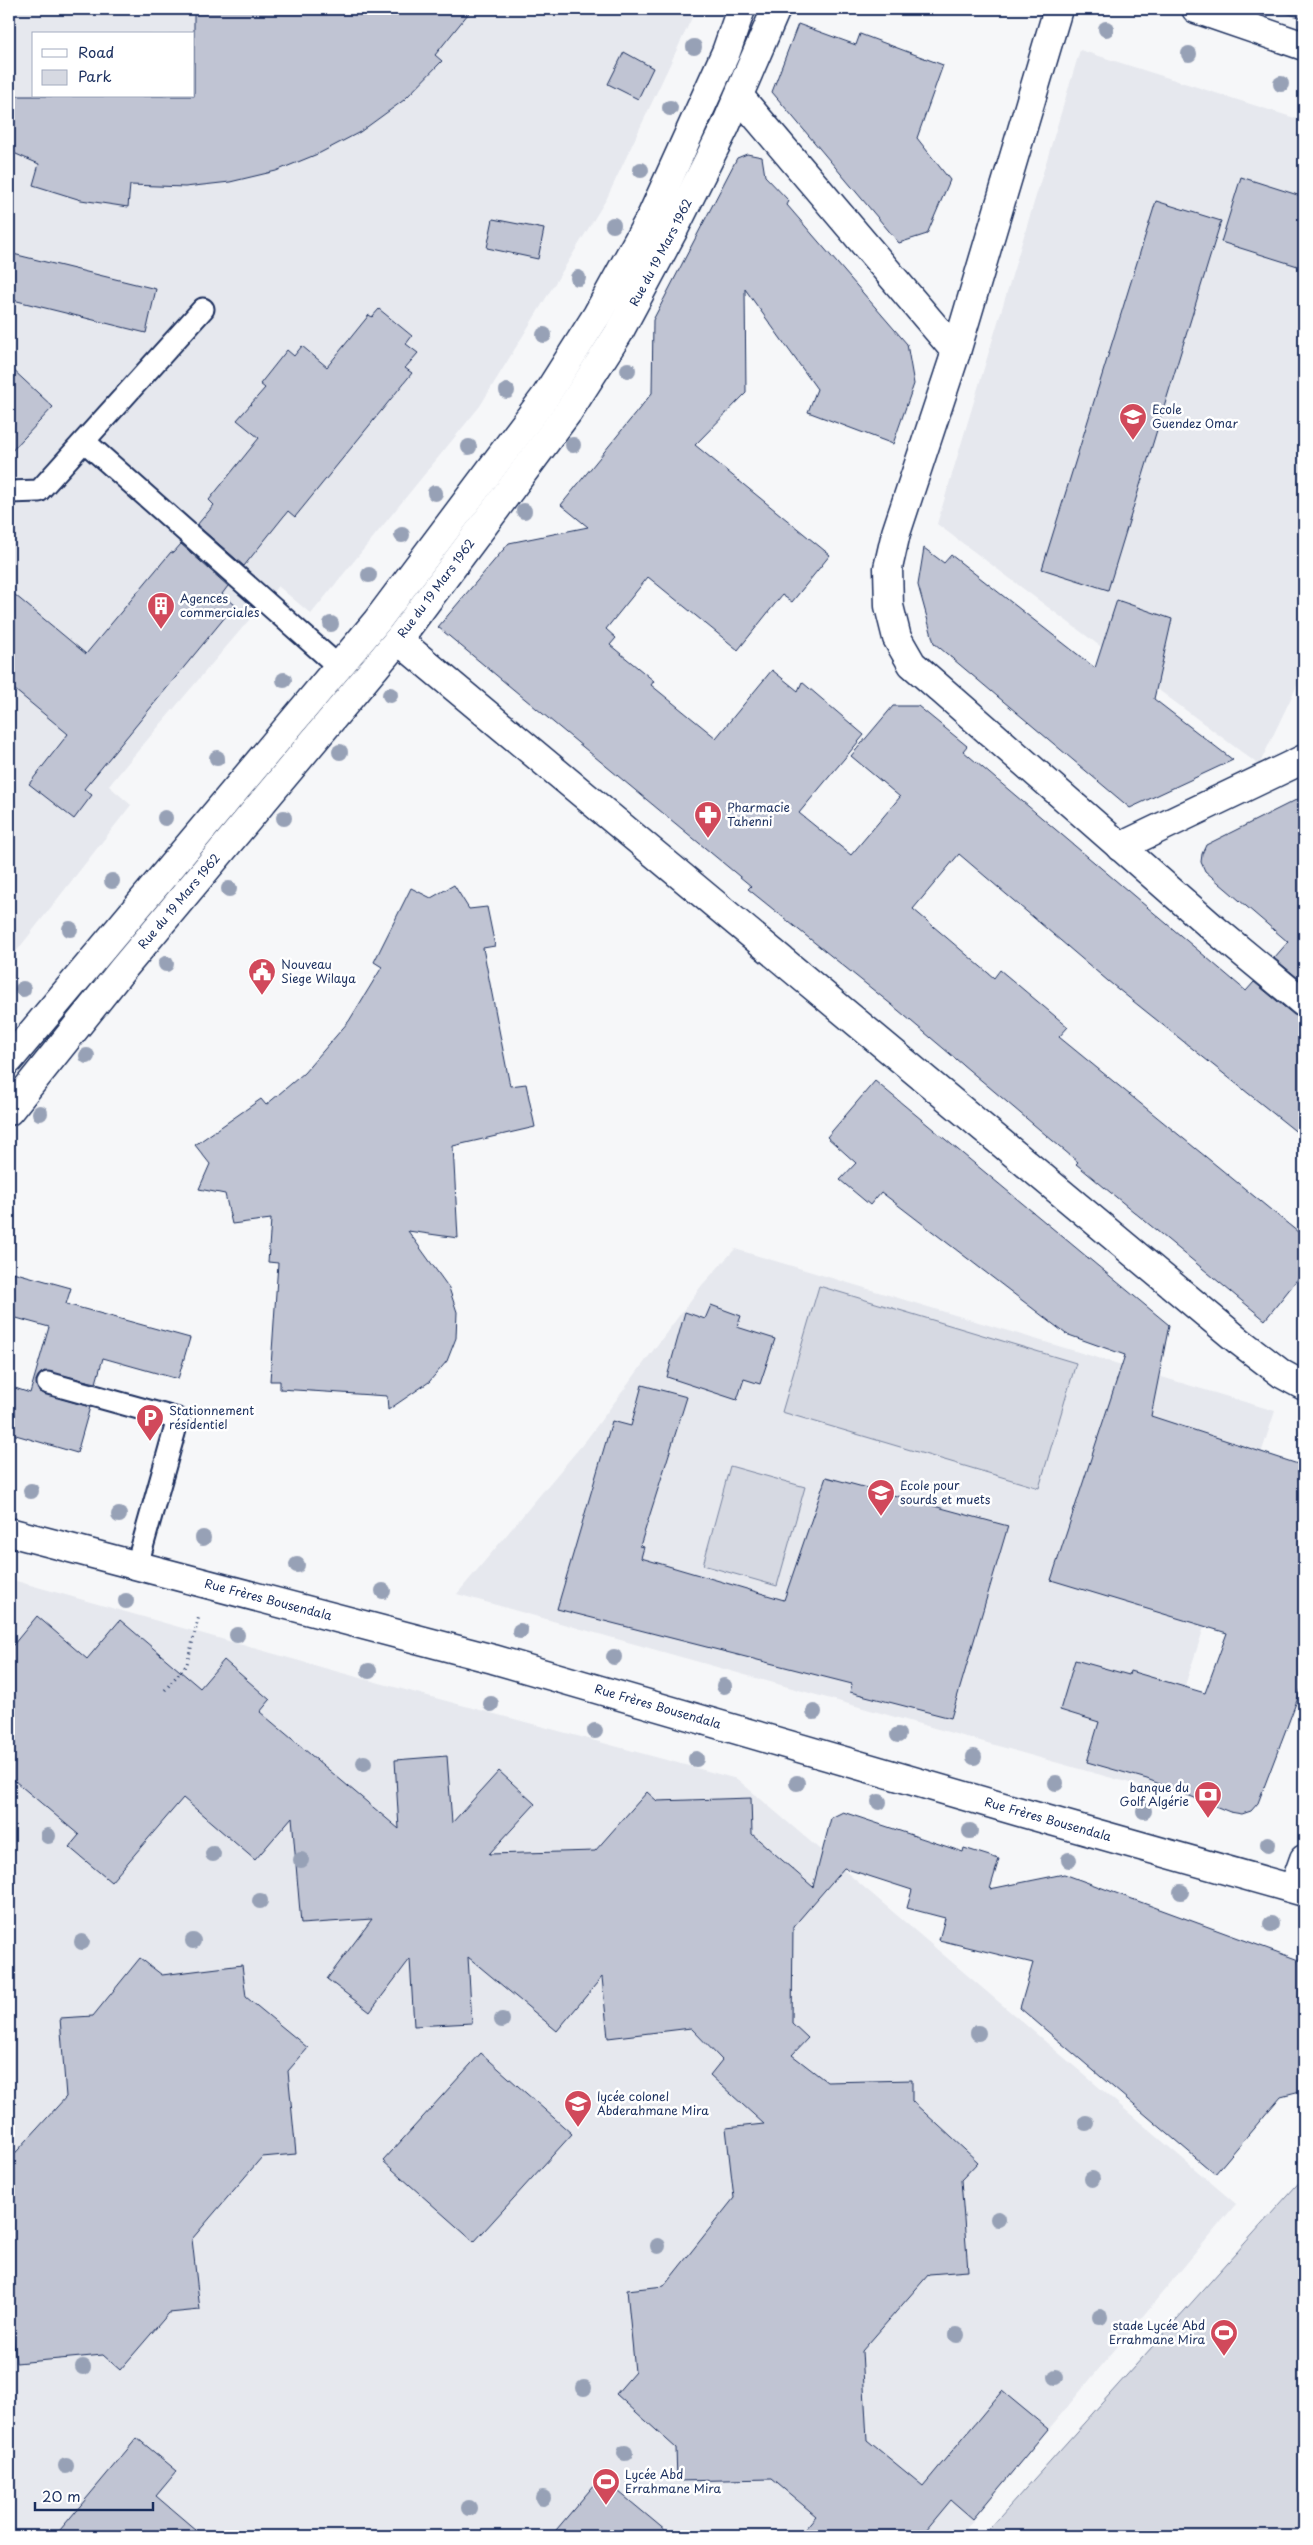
<svg xmlns="http://www.w3.org/2000/svg" width="1313" height="2545" viewBox="0 0 1313 2545" font-family="'Playpen Sans',sans-serif">
	<style>
		.built { fill: #e6e8ee; fill-rule: evenodd }
		.green { fill: #d6d9e2; stroke: #7884a0 }
		.building { fill: #c0c4d3; stroke: #1b2f5e }
		.lines { fill: none; stroke-linecap: round; stroke-linejoin: round }
		.service-casing { stroke: #1b2f5e; stroke-width: 25 }
		.minor-casing { stroke: #1b2f5e; stroke-width: 31 }
		.secondary-casing { stroke: #1b2f5e; stroke-width: 31 }
		.path { stroke: #1b2f5e; stroke-width: 3; stroke-dasharray: 1 4; stroke-linecap: butt }
		.service { stroke: #fff; stroke-width: 21 }
		.minor { stroke: #fff; stroke-width: 28 }
		.secondary { stroke: #fff; stroke-width: 28 }
		.tree { fill: #97a1b6 }
		.labels { text-anchor: middle; stroke-width: 5; stroke-linejoin: round; paint-order: stroke }
		.street-label { font-size: 12px; fill: #1b2f5e; stroke: #fff }
		.poi-label { font-size: 12px; fill: #1b2f5e; stroke: #fff; text-anchor: start }
	</style>
	<rect width="100%" height="100%" fill="#f6f7f9"/>
	<filter id="ink" filterUnits="userSpaceOnUse"><feTurbulence type="fractalNoise" baseFrequency=".02" numOctaves="2"/><feDisplacementMap in="SourceGraphic" scale="10" xChannelSelector="R" yChannelSelector="G"/><feConvolveMatrix kernelMatrix="1 2 1 2 8 2 1 2 1" color-interpolation-filters="sRGB"/></filter>
	<g filter="url(#ink)">
		<path class="built" d="M 9,9 L 696,9 L 607,198 L 480,406 L 311,614 L 278,586 L 126,765 L 109,786 L 131,805 L 12,957 L 15,976 L 9,985 ZM 34,34 L 194,34 L 194,96 L 34,96 Z
			M 1080,50 L 1304,121 L 1304,671 L 1259,765 L 937,524 Z
			M 735,1249 L 1275,1411 L 1151,1789 L 457,1594 L 587,1439 L 702,1285 Z
			M 9,1579 L 335,1671 L 737,1779 L 1236,2204 L 960,2536 L 9,2536 Z"/>
		<path class="green" d="M 1274,9 L 1304,9 L 1304,19 Z
			M 819,1286 L 1076,1363 L 1039,1488 L 782,1412 Z
			M 730,1466 L 805,1487 L 777,1586 L 703,1565 Z
			M 1304,2177 L 1304,2536 L 983,2536 Z"/>
		<path class="building" d="M 194,9 L 472,9 L 435,55 L 442,61 L 404,100 L 360,132 L 320,153 L 276,171 L 230,182 L 185,187 L 130,185 L 128,207 L 81,200 L 33,185 L 39,164 L 9,151 L 9,96 L 194,96 Z
			M 798,24 L 856,45 L 860,34 L 943,65 L 917,138 L 950,180 L 927,234 L 899,243 L 772,92 Z
			M 624,52 L 653,68 L 638,99 L 608,84 Z
			M 747,154 L 762,157 L 765,176 L 789,201 L 787,205 L 907,344 L 914,384 L 893,444 L 808,412 L 817,389 L 745,289 L 746,393 L 695,445 L 830,555 L 792,602 L 782,595 L 738,650 L 648,577 L 606,629 L 616,638 L 610,645 L 654,681 L 651,685 L 716,738 L 772,670 L 798,691 L 802,682 L 864,735 L 799,813 L 851,855 L 900,797 L 851,756 L 893,706 L 918,706 L 967,746 L 963,751 L 1246,991 L 1254,982 L 1294,1015 L 1304,1018 L 1304,1138 L 1108,981 L 959,854 L 913,909 L 994,978 L 1000,970 L 1068,1027 L 1059,1037 L 1304,1237 L 1304,1271 L 1265,1320 L 1076,1164 L 1078,1162 L 892,1005 L 748,889 L 751,886 L 438,627 L 509,543 L 588,527 L 561,505 L 652,393 L 653,320 L 737,158 Z
			M 1241,177 L 1304,197 L 1304,268 L 1221,242 Z
			M 1156,201 L 1221,221 L 1108,590 L 1042,569 Z
			M 493,219 L 544,229 L 538,259 L 487,248 Z
			M 9,253 L 156,289 L 146,333 L 9,299 Z
			M 379,309 L 412,336 L 406,344 L 418,353 L 405,368 L 412,373 L 295,517 L 288,511 L 244,566 L 197,525 L 214,505 L 209,500 L 259,438 L 237,420 L 265,388 L 260,384 L 287,350 L 294,356 L 302,346 L 327,367 L 369,315 L 372,317 Z
			M 9,366 L 53,407 L 9,454 Z
			M 181,544 L 228,586 L 222,594 L 235,605 L 84,789 L 92,795 L 74,819 L 29,784 L 68,734 L 9,685 L 9,590 L 86,654 L 171,552 L 173,553 Z
			M 924,548 L 944,563 L 951,555 L 1095,668 L 1117,600 L 1172,619 L 1154,699 L 1233,760 L 1130,808 L 934,643 L 918,585 Z
			M 1304,796 L 1304,983 L 1274,958 L 1288,942 L 1205,871 L 1201,862 L 1202,854 L 1206,845 Z
			M 454,885 L 469,909 L 487,907 L 495,946 L 483,948 L 510,1086 L 526,1084 L 535,1127 L 453,1146 L 458,1238 L 408,1231 L 449,1288 L 457,1312 L 456,1338 L 447,1361 L 429,1382 L 388,1410 L 387,1396 L 280,1389 L 280,1381 L 270,1381 L 278,1263 L 268,1262 L 271,1219 L 232,1224 L 225,1194 L 199,1189 L 210,1164 L 195,1145 L 261,1099 L 266,1105 L 304,1073 L 349,1021 L 382,967 L 374,962 L 411,888 L 431,898 Z
			M 875,1081 L 1169,1325 L 1151,1416 L 1304,1466 L 1304,1682 L 1258,1803 L 1251,1811 L 1242,1814 L 1230,1812 L 1147,1779 L 1087,1762 L 1099,1722 L 1060,1710 L 1075,1660 L 1129,1675 L 1130,1671 L 1205,1693 L 1227,1633 L 1051,1580 L 1125,1355 L 1066,1334 L 881,1192 L 870,1205 L 840,1180 L 856,1163 L 827,1137 Z
			M 9,1271 L 71,1288 L 66,1304 L 190,1338 L 178,1379 L 103,1358 L 96,1383 L 44,1371 L 36,1380 L 39,1392 L 90,1407 L 77,1453 L 9,1433 L 9,1386 L 30,1393 L 49,1327 L 9,1316 Z
			M 711,1305 L 741,1316 L 737,1327 L 775,1339 L 760,1384 L 744,1379 L 737,1400 L 667,1377 L 685,1312 L 705,1319 Z
			M 642,1385 L 687,1397 L 640,1546 L 644,1547 L 641,1558 L 784,1600 L 826,1477 L 1008,1526 L 951,1718 L 850,1692 L 852,1684 L 557,1609 L 612,1421 L 631,1426 Z
			M 37,1616 L 87,1659 L 120,1620 L 200,1688 L 224,1660 L 270,1700 L 260,1712 L 399,1829 L 395,1760 L 447,1756 L 452,1823 L 499,1771 L 535,1804 L 489,1854 L 595,1851 L 647,1792 L 657,1801 L 751,1798 L 752,1834 L 813,1887 L 831,1818 L 843,1812 L 963,1852 L 964,1848 L 999,1859 L 990,1889 L 1064,1874 L 1304,1962 L 1304,2090 L 1281,2096 L 1215,2174 L 1020,2008 L 1033,1963 L 939,1940 L 945,1918 L 907,1908 L 912,1890 L 844,1868 L 793,1927 L 792,2023 L 808,2038 L 792,2055 L 827,2082 L 912,2080 L 912,2101 L 978,2162 L 961,2180 L 968,2271 L 929,2274 L 862,2351 L 867,2440 L 923,2486 L 1002,2391 L 1048,2429 L 973,2519 L 951,2500 L 921,2536 L 799,2536 L 816,2516 L 772,2479 L 677,2481 L 676,2448 L 616,2394 L 635,2372 L 627,2290 L 664,2286 L 734,2198 L 726,2128 L 764,2124 L 710,2075 L 722,2060 L 691,2028 L 608,2038 L 602,1977 L 557,2031 L 468,1957 L 472,2023 L 414,2026 L 410,1959 L 370,2012 L 327,1979 L 372,1919 L 301,1924 L 292,1817 L 255,1860 L 183,1798 L 111,1882 L 69,1847 L 79,1835 L 9,1776 L 9,1650 Z
			M 140,1958 L 162,1975 L 242,1965 L 246,1997 L 308,2048 L 288,2071 L 296,2154 L 262,2157 L 192,2239 L 200,2310 L 169,2313 L 120,2370 L 103,2355 L 16,2363 L 9,2292 L 9,2160 L 66,2097 L 60,2018 L 93,2016 Z
			M 481,2053 L 572,2134 L 474,2242 L 383,2161 Z
			M 137,2438 L 177,2471 L 156,2496 L 203,2536 L 55,2536 Z
			M 601,2477 L 672,2536 L 551,2536 Z"/>
		<g class="lines">
			<defs>
				<path id="service" d="M 84,441 L 339,667
					M 9,492 L 39,491 L 203,309
					M 48,1383 L 178,1419 L 137,1565"/>
				<g id="minor">
					<path d="M 1058,9 L 956,352 L 896,533 L 888,568 L 889,606 L 897,638 L 912,664 L 1212,927 L 1304,1003"/>
					<path d="M 739,96 L 956,352"/>
					<path d="M 398,640 L 1239,1341 L 1282,1374 L 1304,1386"/>
					<path d="M 1120,847 L 1304,759"/>
					<path d="M 9,1060 L 377,621 L 545,397 L 597,315 L 652,215 L 726,52 L 741,9"/>
					<path id="s1" d="M 9,1111 L 122,970 L 398,640 L 568,412 L 618,334 L 672,233 L 725,127 L 776,9"/>
					<path id="s2" d="M 9,1532 L 493,1659 L 1020,1812 L 1304,1892"/>
					<path d="M 1294,1887 L 1304,1859"/>
				</g>
				<path id="secondary" d="M 1196,9 L 1304,46"/>
			</defs>
			<use href="#service" class="service-casing"/>
			<use href="#minor" class="minor-casing"/>
			<use href="#secondary" class="secondary-casing"/>
			<path class="path" d="M 165,1690 L 187,1664 L 199,1616"/>
			<use href="#service" class="service"/>
			<use href="#minor" class="minor"/>
			<use href="#secondary" class="secondary"/>
		</g>
		<g class="tree">
			<circle cx="1106" cy="29" r="8"/>
			<circle cx="694" cy="47" r="8"/>
			<circle cx="1189" cy="54" r="8"/>
			<circle cx="1281" cy="84" r="8"/>
			<circle cx="670" cy="108" r="8"/>
			<circle cx="641" cy="170" r="8"/>
			<circle cx="613" cy="225" r="8"/>
			<circle cx="578" cy="278" r="8"/>
			<circle cx="544" cy="335" r="8"/>
			<circle cx="628" cy="370" r="8"/>
			<circle cx="507" cy="391" r="8"/>
			<circle cx="573" cy="445" r="8"/>
			<circle cx="469" cy="447" r="8"/>
			<circle cx="435" cy="493" r="8"/>
			<circle cx="524" cy="511" r="8"/>
			<circle cx="402" cy="535" r="8"/>
			<circle cx="369" cy="575" r="8"/>
			<circle cx="331" cy="624" r="8"/>
			<circle cx="284" cy="680" r="8"/>
			<circle cx="390" cy="695" r="8"/>
			<circle cx="340" cy="752" r="8"/>
			<circle cx="217" cy="758" r="8"/>
			<circle cx="165" cy="818" r="8"/>
			<circle cx="284" cy="818" r="8"/>
			<circle cx="112" cy="881" r="8"/>
			<circle cx="229" cy="889" r="8"/>
			<circle cx="70" cy="929" r="8"/>
			<circle cx="166" cy="964" r="8"/>
			<circle cx="23" cy="989" r="8"/>
			<circle cx="87" cy="1056" r="8"/>
			<circle cx="40" cy="1113" r="8"/>
			<circle cx="31" cy="1491" r="8"/>
			<circle cx="119" cy="1515" r="8"/>
			<circle cx="203" cy="1538" r="8"/>
			<circle cx="297" cy="1565" r="8"/>
			<circle cx="383" cy="1591" r="8"/>
			<circle cx="126" cy="1601" r="8"/>
			<circle cx="520" cy="1631" r="8"/>
			<circle cx="237" cy="1635" r="8"/>
			<circle cx="614" cy="1657" r="8"/>
			<circle cx="369" cy="1671" r="8"/>
			<circle cx="724" cy="1686" r="8"/>
			<circle cx="491" cy="1704" r="8"/>
			<circle cx="814" cy="1712" r="8"/>
			<circle cx="595" cy="1731" r="8"/>
			<circle cx="898" cy="1735" r="8"/>
			<circle cx="974" cy="1757" r="8"/>
			<circle cx="696" cy="1759" r="8"/>
			<circle cx="364" cy="1763" r="8"/>
			<circle cx="797" cy="1783" r="8"/>
			<circle cx="1056" cy="1783" r="8"/>
			<circle cx="879" cy="1802" r="8"/>
			<circle cx="1144" cy="1811" r="8"/>
			<circle cx="970" cy="1831" r="8"/>
			<circle cx="48" cy="1836" r="8"/>
			<circle cx="1268" cy="1844" r="8"/>
			<circle cx="213" cy="1854" r="8"/>
			<circle cx="301" cy="1860" r="8"/>
			<circle cx="1069" cy="1860" r="8"/>
			<circle cx="1181" cy="1892" r="8"/>
			<circle cx="260" cy="1901" r="8"/>
			<circle cx="1271" cy="1924" r="8"/>
			<circle cx="193" cy="1941" r="8"/>
			<circle cx="82" cy="1942" r="8"/>
			<circle cx="502" cy="2020" r="8"/>
			<circle cx="978" cy="2033" r="8"/>
			<circle cx="1086" cy="2123" r="8"/>
			<circle cx="1092" cy="2179" r="8"/>
			<circle cx="998" cy="2219" r="8"/>
			<circle cx="658" cy="2246" r="8"/>
			<circle cx="1100" cy="2317" r="8"/>
			<circle cx="957" cy="2335" r="8"/>
			<circle cx="83" cy="2367" r="8"/>
			<circle cx="1056" cy="2377" r="8"/>
			<circle cx="584" cy="2388" r="8"/>
			<circle cx="625" cy="2453" r="8"/>
			<circle cx="66" cy="2466" r="8"/>
			<circle cx="543" cy="2498" r="8"/>
			<circle cx="469" cy="2508" r="8"/>
		</g>
	</g>
	<defs>
		<symbol id="school-pin" viewBox="-11 -11 22 30"><path d="M0 17L-7.5 6A9.5 9.5 0 1 1 7.5 6Z" fill="#d1495b" stroke="#fff"/><path d="M0-5L7-2L0 1L-7-2ZM-4 1L0 2.5L4 1V4Q0 6-4 4Z" fill="#fff"/></symbol>
		<symbol id="building-pin" viewBox="-11 -11 22 30"><path d="M0 17L-7.5 6A9.5 9.5 0 1 1 7.5 6Z" fill="#d1495b" stroke="#fff"/><path d="M-4-6H4V6H1V3H-1V6H-4ZM-2.5-4.3h1.7v1.8h-1.7ZM.8-4.3h1.7v1.8H.8ZM-2.5-1h1.7V.8h-1.7ZM.8-1h1.7V.8H.8Z" fill="#fff"/></symbol>
		<symbol id="pharmacy-pin" viewBox="-11 -11 22 30"><path d="M0 17L-7.5 6A9.5 9.5 0 1 1 7.5 6Z" fill="#d1495b" stroke="#fff"/><path d="M-2-6h4v4h4v4h-4v4h-4v-4h-4v-4h4Z" fill="#fff"/></symbol>
		<symbol id="civic-pin" viewBox="-11 -11 22 30"><path d="M0 17L-7.5 6A9.5 9.5 0 1 1 7.5 6Z" fill="#d1495b" stroke="#fff"/><path d="M-.6-6.5H3V-4.5H.6V-3L4-1V1h2V6H-6V1h2V-1L-.6-3ZM-1.2 2.5V6h2.4V2.5Z" fill="#fff"/></symbol>
		<symbol id="parking-pin" viewBox="-11 -11 22 30"><path d="M0 17L-7.5 6A9.5 9.5 0 1 1 7.5 6Z" fill="#d1495b" stroke="#fff"/><path d="M-3.5-5.5H1a3.5 3.5 0 0 1 0 7H-1V5.5H-3.5ZM-1-3.4V-.6H.8a1.4 1.4 0 0 0 0-2.8Z" fill="#fff"/></symbol>
		<symbol id="bank-pin" viewBox="-11 -11 22 30"><path d="M0 17L-7.5 6A9.5 9.5 0 1 1 7.5 6Z" fill="#d1495b" stroke="#fff"/><path d="M-6-4H6V4H-6ZM0-2.3a2.3 2.3 0 1 0 0 4.6a2.3 2.3 0 1 0 0-4.6Z" fill="#fff"/></symbol>
		<symbol id="university-pin" viewBox="-11 -11 22 30"><path d="M0 17L-7.5 6A9.5 9.5 0 1 1 7.5 6Z" fill="#d1495b" stroke="#fff"/><path d="M0-5L7-2L0 1L-7-2ZM-4 1L0 2.5L4 1V4Q0 6-4 4Z" fill="#fff"/></symbol>
		<symbol id="stadium-pin" viewBox="-11 -11 22 30"><path d="M0 17L-7.5 6A9.5 9.5 0 1 1 7.5 6Z" fill="#d1495b" stroke="#fff"/><path d="M0-5a6.5 5 0 1 0 0 10a6.5 5 0 1 0 0-10ZM-3.5-1.8h7v3.6h-7Z" fill="#fff"/></symbol>
	</defs>
	<g fill-rule="evenodd">
		<use href="#school-pin" x="1117" y="401" width="32" height="43"/>
		<use href="#building-pin" x="145" y="590" width="32" height="43"/>
		<use href="#pharmacy-pin" x="692" y="799" width="32" height="43"/>
		<use href="#civic-pin" x="246" y="956" width="32" height="43"/>
		<use href="#parking-pin" x="134" y="1402" width="32" height="43"/>
		<use href="#school-pin" x="865" y="1477" width="32" height="43"/>
		<use href="#bank-pin" x="1192" y="1779" width="32" height="43"/>
		<use href="#university-pin" x="562" y="2088" width="32" height="43"/>
		<use href="#stadium-pin" x="1208" y="2317" width="32" height="43"/>
		<use href="#stadium-pin" x="590" y="2466" width="32" height="43"/>
	</g>
	<g class="labels">
		<g class="street-label">
			<text dy="4" stroke="none"><textPath href="#s1" startOffset="1080">Rue du 19 Mars 1962</textPath></text>
			<text dy="4" stroke="none"><textPath href="#s1" startOffset="675">Rue du 19 Mars 1962</textPath></text>
			<text dy="4" stroke="none"><textPath href="#s1" startOffset="270">Rue du 19 Mars 1962</textPath></text>
			<text dy="4" stroke="none"><textPath href="#s2" startOffset="268">Rue Frères Bousendala</textPath></text>
			<text dy="4" stroke="none"><textPath href="#s2" startOffset="672">Rue Frères Bousendala</textPath></text>
			<text dy="4" stroke="none"><textPath href="#s2" startOffset="1078">Rue Frères Bousendala</textPath></text>
		</g>
		<g class="poi-label">
			<text x="1152" y="414">Ecole<tspan x="1152" dy="14">Guendez Omar</tspan></text>
			<text x="180" y="603">Agences<tspan x="180" dy="14">commerciales</tspan></text>
			<text x="727" y="812">Pharmacie<tspan x="727" dy="14">Tahenni</tspan></text>
			<text x="281" y="969">Nouveau<tspan x="281" dy="14">Siege Wilaya</tspan></text>
			<text x="169" y="1415">Stationnement<tspan x="169" dy="14">résidentiel</tspan></text>
			<text x="900" y="1490">Ecole pour<tspan x="900" dy="14">sourds et muets</tspan></text>
			<text x="1189" y="1792" text-anchor="end">banque du<tspan x="1189" dy="14">Golf Algérie</tspan></text>
			<text x="597" y="2101">lycée colonel<tspan x="597" dy="14">Abderahmane Mira</tspan></text>
			<text x="1205" y="2330" text-anchor="end">stade Lycée Abd<tspan x="1205" dy="14">Errahmane Mira</tspan></text>
			<text x="625" y="2479">Lycée Abd<tspan x="625" dy="14">Errahmane Mira</tspan></text>
		</g>
	</g>
	<rect width="1313" height="2545" fill="none" stroke="#fff" stroke-width="30"/>
	<rect x="15" y="15" width="1283" height="2515" fill="none" stroke="#1b2f5e" stroke-width="2" filter="url(#ink)"/>
	<rect x="32" y="32" width="162" height="65" fill="#ffffff" stroke="#a4acbf"/>
	<rect x="42" y="49" width="25" height="8" fill="#ffffff" stroke="#a4acbf"/>
	<text x="78" y="58" font-size="15" fill="#1b2f5e">Road</text>
	<rect x="42" y="70" width="25" height="15" fill="#d6d9e2" stroke="#a4acbf"/>
	<text x="78" y="82" font-size="15" fill="#1b2f5e">Park</text>
	<path d="M35 2502v8h118v-8" fill="none" stroke="#1b2f5e" stroke-width="2.5"/>
	<text x="42" y="2502" font-size="15" fill="#1b2f5e" stroke="#ffffff" stroke-width="4" paint-order="stroke">20 m</text>
</svg>
